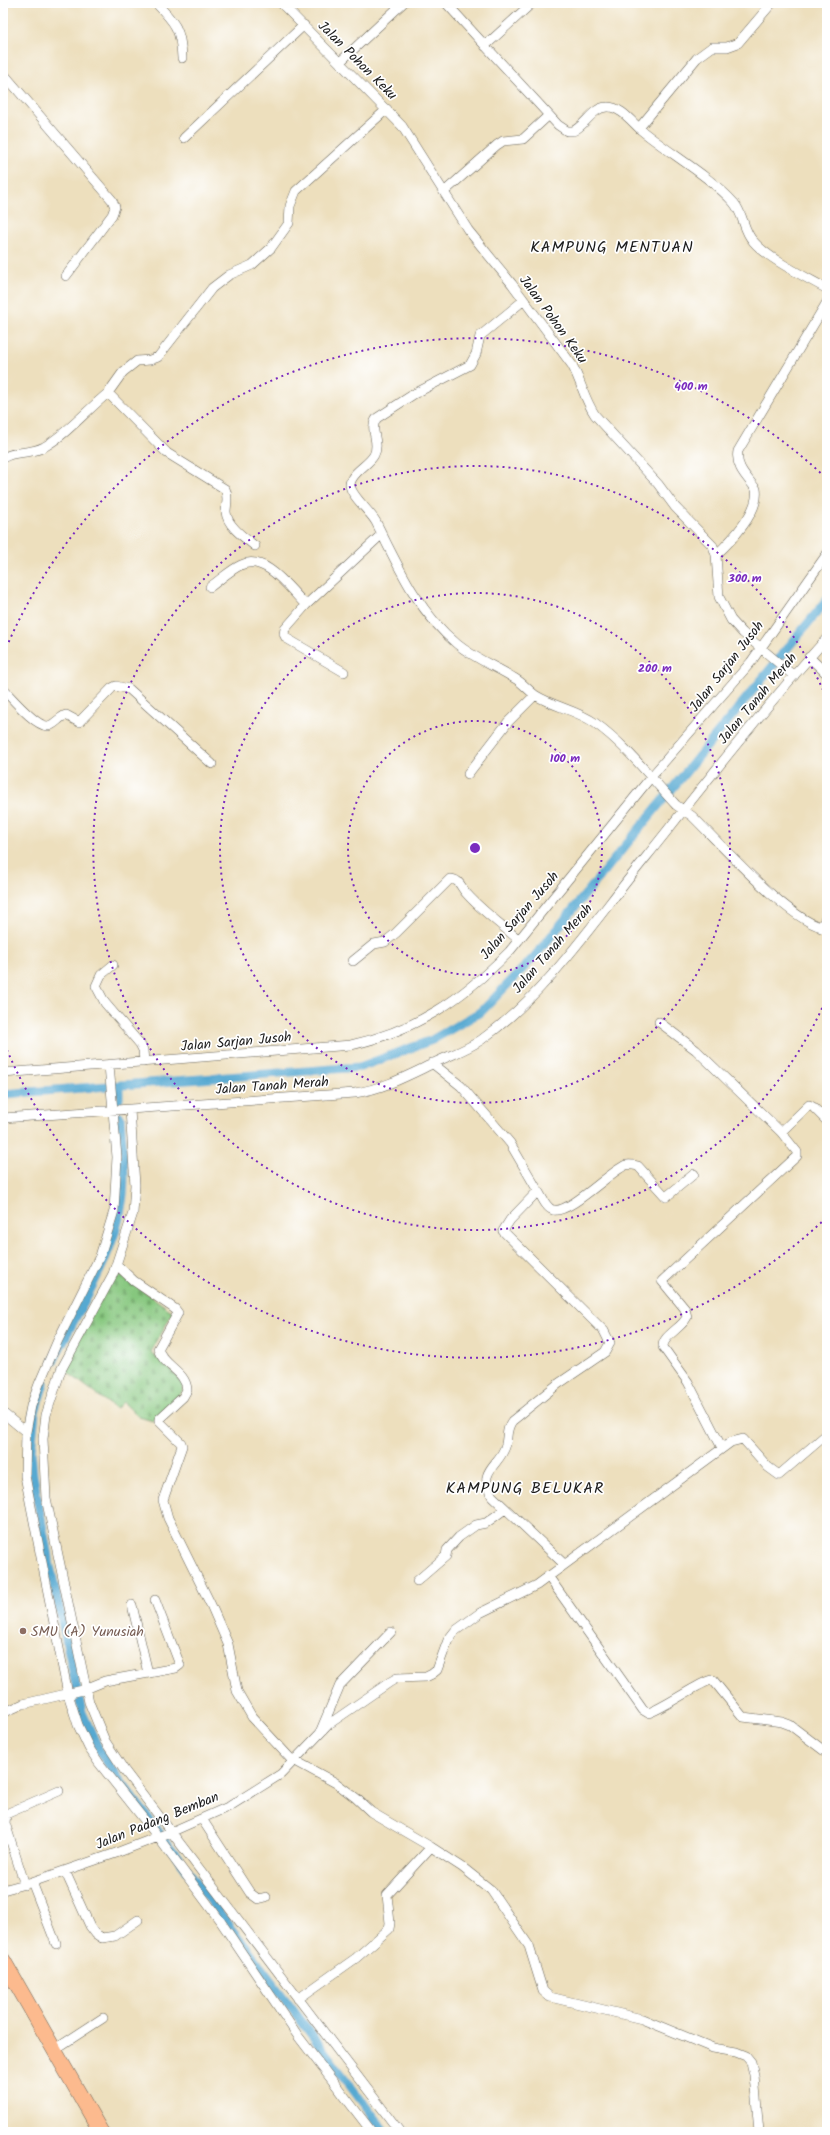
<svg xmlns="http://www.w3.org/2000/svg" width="830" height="2135" viewBox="0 0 830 2135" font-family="Kalam,sans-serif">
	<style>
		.cemetery { fill: url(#cemetery-stones); stroke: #51724d }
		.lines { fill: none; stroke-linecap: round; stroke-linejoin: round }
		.canal { stroke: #56a9d1; stroke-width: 9 }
		.street-casing { stroke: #656054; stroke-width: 10 }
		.primary-casing { stroke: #656054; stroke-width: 16 }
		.street { stroke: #fff; stroke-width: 9 }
		.primary { stroke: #fcba8e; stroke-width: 15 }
		.ring { fill: none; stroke: #7b2cbf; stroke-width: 2; stroke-dasharray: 2 4 }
		.education-dot { fill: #8d6e63; stroke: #fff; stroke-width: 1.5 }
		.labels { text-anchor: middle; stroke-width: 3.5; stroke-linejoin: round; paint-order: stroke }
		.street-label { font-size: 14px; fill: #1c1c1c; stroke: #fff }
		.education-label { font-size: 14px; fill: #785e54; stroke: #fff; text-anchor: start }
		.quarter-label { font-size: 16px; letter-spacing: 1px; fill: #1c1c1c; stroke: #fff }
		.centre { fill: #7b2cbf; stroke: #fff; stroke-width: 2 }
		.ring-label { font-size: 12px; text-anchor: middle; font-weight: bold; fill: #7b2cbf; stroke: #fff; stroke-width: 3.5; stroke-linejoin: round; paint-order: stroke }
	</style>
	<defs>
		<pattern id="cemetery-stones" width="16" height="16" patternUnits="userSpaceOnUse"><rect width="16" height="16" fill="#86c77e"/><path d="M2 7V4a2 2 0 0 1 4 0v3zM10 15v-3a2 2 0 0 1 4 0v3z" fill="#73aa6c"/></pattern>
	</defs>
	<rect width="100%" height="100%" fill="#fff"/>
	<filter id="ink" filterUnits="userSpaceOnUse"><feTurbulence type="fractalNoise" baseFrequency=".025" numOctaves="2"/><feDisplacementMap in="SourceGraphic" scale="8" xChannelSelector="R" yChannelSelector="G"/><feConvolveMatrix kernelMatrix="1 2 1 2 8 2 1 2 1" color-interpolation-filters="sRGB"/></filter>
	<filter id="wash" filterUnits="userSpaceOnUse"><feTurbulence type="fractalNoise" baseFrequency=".012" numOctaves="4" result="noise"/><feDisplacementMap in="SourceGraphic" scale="16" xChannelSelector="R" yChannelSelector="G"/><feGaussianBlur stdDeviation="0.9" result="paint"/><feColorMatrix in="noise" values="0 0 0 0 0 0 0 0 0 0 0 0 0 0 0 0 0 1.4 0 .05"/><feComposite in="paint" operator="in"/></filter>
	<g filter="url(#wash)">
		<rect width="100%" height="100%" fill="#eddfbd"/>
		<path class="cemetery" d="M 115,1271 L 173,1312 L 151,1352 L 182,1381 L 183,1391 L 153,1421 L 139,1417 L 123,1402 L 116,1409 L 62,1368 Z"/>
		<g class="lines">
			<path class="canal" d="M 119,1085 L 119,1099
				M 3,1094 L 360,1067 L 432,1040 L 482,1011 L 534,957 L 827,600
				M 54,1360 C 77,1310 111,1263 121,1208 C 127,1178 122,1147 120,1117
				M 44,1383 L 35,1412 L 31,1451 L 33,1475 L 48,1557 L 82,1712 L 100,1752 L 115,1774 L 385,2132"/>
		</g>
	</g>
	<g filter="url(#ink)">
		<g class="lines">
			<defs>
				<path id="street" d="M 156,3 C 175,23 181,29 182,58
					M 281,3 L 402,126 L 468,230 L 512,284 L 572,365 C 581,381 584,399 595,415 L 658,484 L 675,507 L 713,546 L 716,555 L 719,597 L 731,620 L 743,633 L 794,676
					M 446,3 L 558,125 L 567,131 L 573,131 C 585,126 593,107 607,107 C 620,106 632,122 641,130 C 669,153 711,177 734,203 C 744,215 743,230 753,241 C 768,259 806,277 827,289
					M 485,46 L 532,3
					M 341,61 L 403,3
					M 3,73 L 112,200 L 115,207 L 112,215 L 66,276
					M 639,128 L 697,58 L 712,47 L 727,47 L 738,43 L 772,3
					M 184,138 L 304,25
					M 444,192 L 497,145 L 503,141 L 523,139 L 548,116
					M 524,300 L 480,336 L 476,354 L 470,365 L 414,394 L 377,418 C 368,429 381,442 374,455 C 369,465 350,473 350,485 C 351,496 370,511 376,522 C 398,566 418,612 457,644 C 475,659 495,666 514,678 C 522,682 528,690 535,695 C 554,707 577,710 595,723 C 625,744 651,778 676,805 L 692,816 C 719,842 793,926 827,928
					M 108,393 L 123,372 L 137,361 L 150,360 L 158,357 L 212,288 L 229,275 L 252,265 L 271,248 L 289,223 L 290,206 L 296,191 L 387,109
					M 3,458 C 14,450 29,455 44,447 C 68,433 86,411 108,393 L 167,453 L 225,489 C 229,496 226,505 226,512 C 227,526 245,538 255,546
					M 716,555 C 731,541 760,511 756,489 C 747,477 735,467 738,451 L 827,302
					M 210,587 C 220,580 230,570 241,565 C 266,553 290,590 306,605 L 382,534
					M 306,605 L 285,629 L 284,634 L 286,638 L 344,672
					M 809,657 L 827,674
					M 3,689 C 11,697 36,727 48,726 C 55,725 59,717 66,715 L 79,722 L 112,688 L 116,686 L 129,689 L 212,764
					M 468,774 L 508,722 L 535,695
					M 821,928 L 827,915
					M 353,961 L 374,944 L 385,942 L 396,933 L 450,879 C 460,879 461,888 467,894 C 482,911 502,925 519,940
					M 113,965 L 101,975 L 96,986 L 105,1003 L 140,1044 L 143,1050 L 144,1062
					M 659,1022 L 696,1050 L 781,1132 L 797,1152 L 797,1156 L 662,1281 L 685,1309 L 687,1317 C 682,1328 662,1336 663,1347 L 688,1382 L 722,1448
					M 432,1063 L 461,1086 L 499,1130 L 510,1143 L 538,1191
					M 109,1065 L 117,1157 L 114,1211 L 100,1256 L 58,1340 L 39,1384 L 31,1406 L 26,1432 L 25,1476 L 68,1694 L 78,1725 L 89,1748 L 99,1763 L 158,1837 L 221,1922 L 298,2036 L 372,2132
					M 3,1073 L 351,1045 C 417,1030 461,1000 509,952 L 651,777 L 751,662 L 827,554
					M 130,1110 L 135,1185 L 133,1213 L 113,1274 L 61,1370 L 46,1415 L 43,1439 L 46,1498 L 89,1702 L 105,1741 L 124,1770 L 400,2132
					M 3,1118 L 355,1093 C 382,1089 405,1077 430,1065 C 447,1056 465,1051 481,1040 C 549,992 595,919 647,856 C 706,782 764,708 827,638
					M 781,1132 L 809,1105 L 813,1107 L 827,1121
					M 117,1265 L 134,1281 L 175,1309 L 178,1313 L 158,1349 C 163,1366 186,1371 187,1390 L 183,1397 L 159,1419 L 159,1421 L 181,1443 L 182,1446 L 163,1500 L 168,1518 L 211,1605 L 228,1644 L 237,1691 L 252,1717 L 290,1758 L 336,1783 L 356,1798 L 371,1812 L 431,1847 L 462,1867 L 491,1890 L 529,1946 L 543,1991 L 550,1997 L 642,2019 L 713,2048 L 736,2052 L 746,2056 L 751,2062 L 754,2075 L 759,2132
					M 3,1413 L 26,1432
					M 564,1564 L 492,1496 C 476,1469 501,1466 506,1444 C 508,1435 506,1429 512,1421 L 558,1384 L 605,1352 L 610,1343 L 604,1331 L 503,1231 L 510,1220 L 538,1191 C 542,1197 546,1208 553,1210 C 570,1214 610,1171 626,1165 C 630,1164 634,1165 638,1166 L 666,1197 L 694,1174
					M 548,1576 L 643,1710 L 648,1713 C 663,1709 704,1679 713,1680 L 743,1717 L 782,1722 L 790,1725 L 827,1753
					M 417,1581 L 446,1556 L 447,1550 L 459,1537 L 476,1525 L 486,1523 L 505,1509
					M 132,1605 L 148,1673
					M 3,1713 L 23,1704 L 83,1690 L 105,1681 L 176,1668 L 180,1665 L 155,1600
					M 321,1730 L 340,1685 L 391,1632
					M 202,1819 L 250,1893 L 258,1899 L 266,1897
					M 65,1871 L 90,1926 L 96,1934 L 102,1938 L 115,1936 L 138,1920
					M 32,1882 L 56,1944
					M 25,1885 L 5,1823 L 6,1814 L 59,1791
					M 3,1890 L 32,1882 L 116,1853 L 171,1832 L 230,1806 L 281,1774 L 329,1724 L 390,1682 L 397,1678 L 426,1677 L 432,1674 L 437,1670 L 448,1640 L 455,1631 L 480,1613 L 537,1585 L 731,1442 L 743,1439 L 768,1467 L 779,1475 L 827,1434
					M 298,1999 L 356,1958 L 389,1929 L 390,1923 L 387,1895 L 431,1847
					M 54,2050 L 103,2018"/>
				<path id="primary" d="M 3,1960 L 101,2132"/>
			</defs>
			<use href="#street" class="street-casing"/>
			<use href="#primary" class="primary-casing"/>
			<use href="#street" class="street"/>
			<use href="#primary" class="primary"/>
		</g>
	</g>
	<g class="ring">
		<circle cx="475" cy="848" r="127"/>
		<circle cx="475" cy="848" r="255"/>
		<path d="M827 997A382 382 0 1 1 827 699"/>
		<path d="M826 1218A510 510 0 0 1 4 1043M4 653A510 510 0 0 1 826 478"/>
	</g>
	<circle class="education-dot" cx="23" cy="1631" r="4"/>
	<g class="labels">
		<g class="street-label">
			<text transform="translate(358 60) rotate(45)" y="5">Jalan Pohon Keku</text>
			<text transform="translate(554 319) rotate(54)" y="5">Jalan Pohon Keku</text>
			<text transform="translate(726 666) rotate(-52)" y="5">Jalan Sarjan Jusoh</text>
			<text transform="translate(757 698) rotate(-50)" y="5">Jalan Tanah Merah</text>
			<text transform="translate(519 915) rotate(-49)" y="5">Jalan Sarjan Jusoh</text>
			<text transform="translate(552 948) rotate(-49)" y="5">Jalan Tanah Merah</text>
			<text transform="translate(236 1041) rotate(-5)" y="5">Jalan Sarjan Jusoh</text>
			<text transform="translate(272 1085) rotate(-4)" y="5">Jalan Tanah Merah</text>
			<text transform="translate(157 1820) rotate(-22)" y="5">Jalan Padang Bemban</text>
		</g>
		<g class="education-label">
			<text x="31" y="1636">SMU (A) Yunusiah</text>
		</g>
		<g class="quarter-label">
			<text x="612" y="252">KAMPUNG MENTUAN</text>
			<text x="525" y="1493">KAMPUNG BELUKAR</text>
		</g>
	</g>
	<circle cx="475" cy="848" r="6" class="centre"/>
	<g class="ring-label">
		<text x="691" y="390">400 m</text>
		<text x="745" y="582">300 m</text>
		<text x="655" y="672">200 m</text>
		<text x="565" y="762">100 m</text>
	</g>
	<rect width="830" height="2135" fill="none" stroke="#fff" stroke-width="16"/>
</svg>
